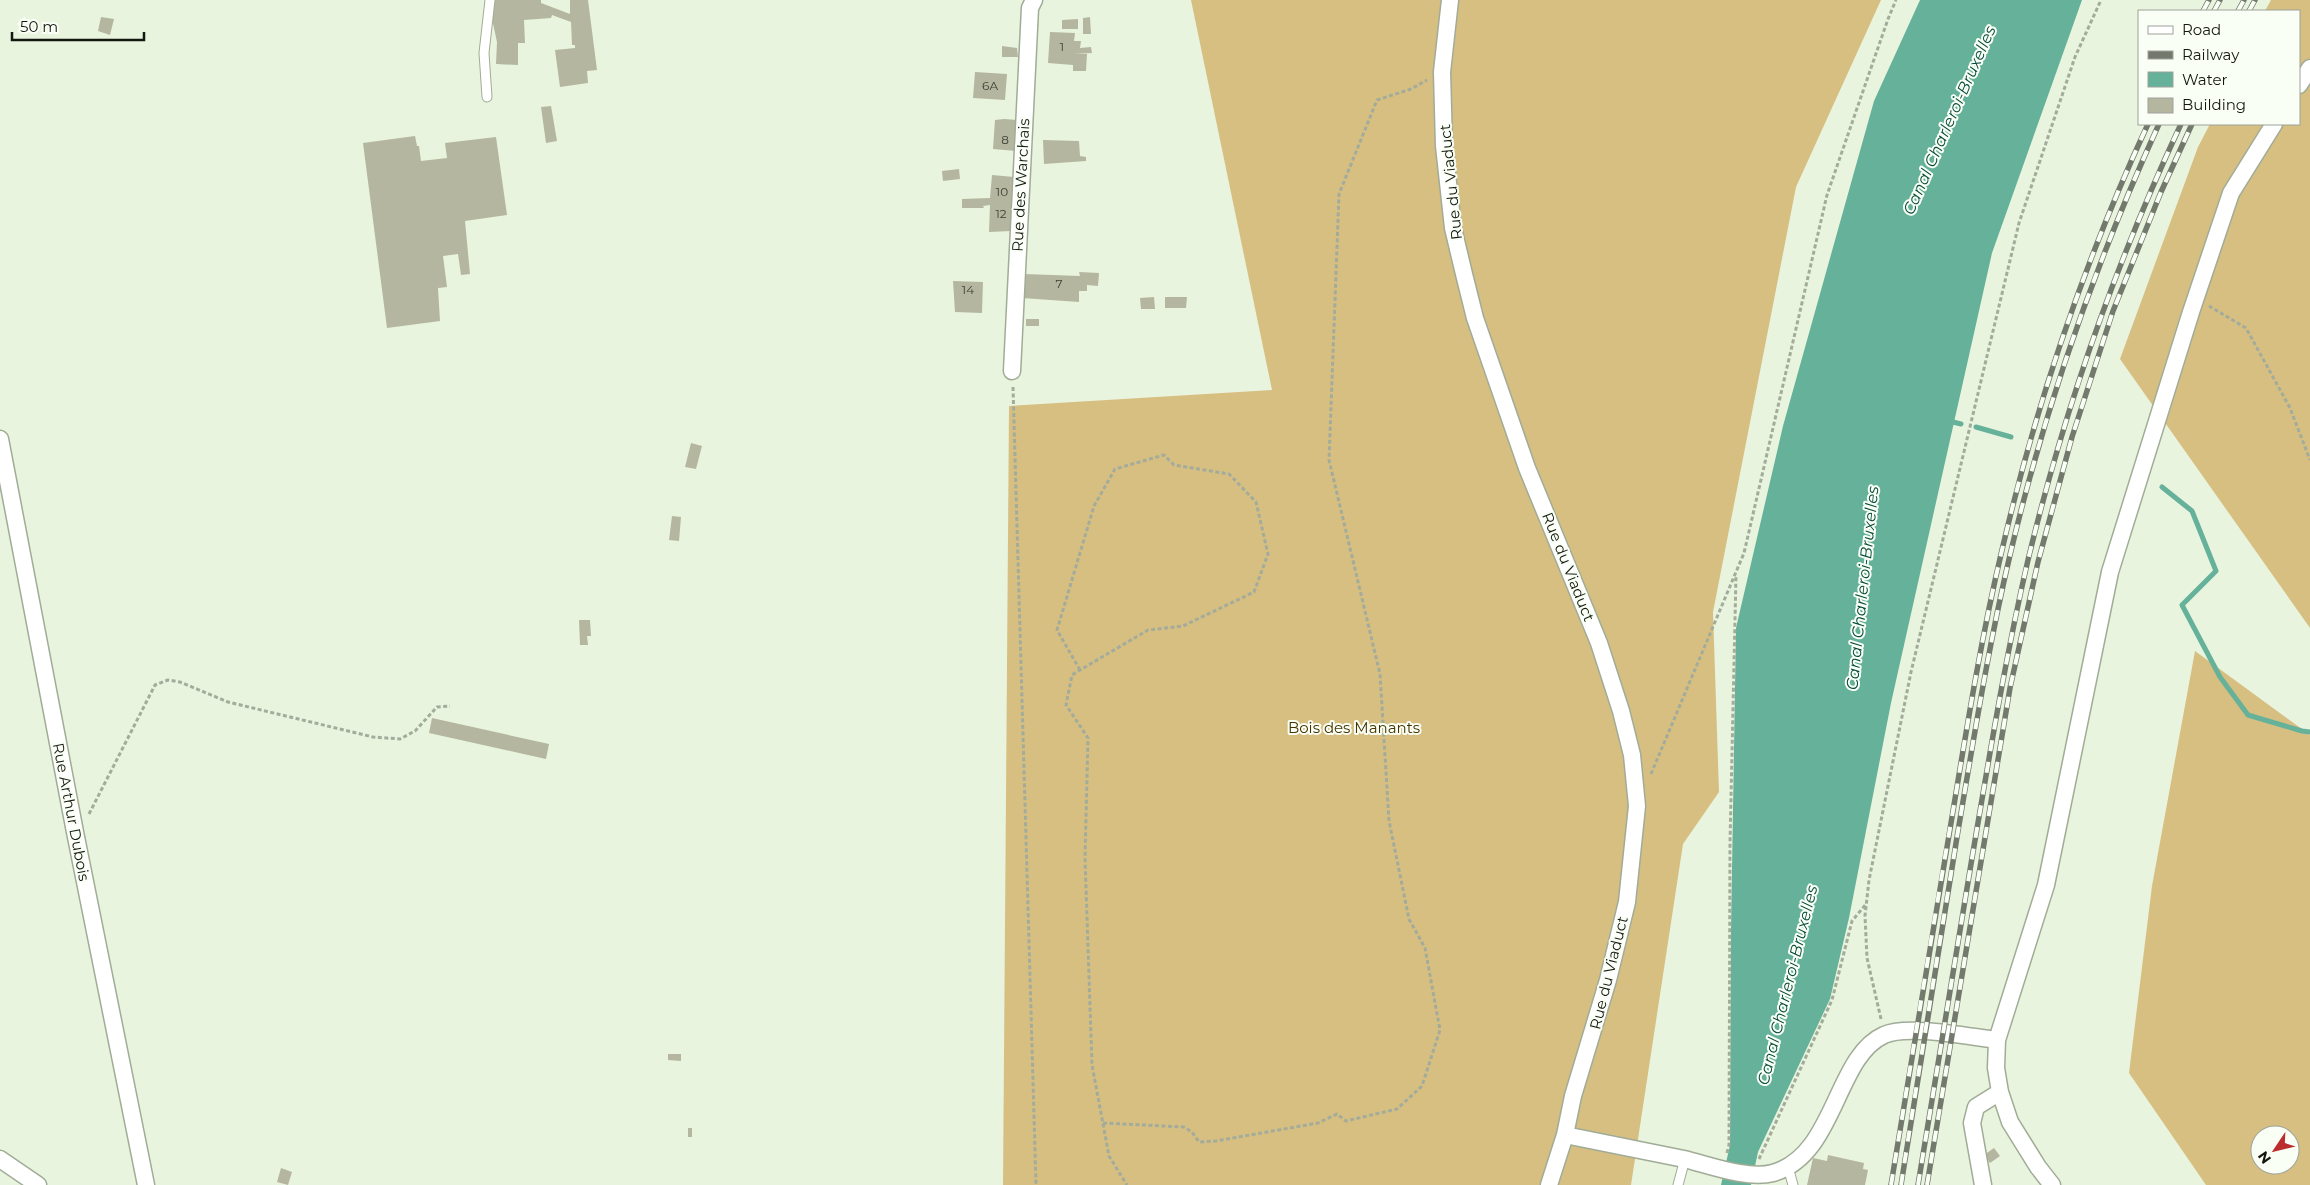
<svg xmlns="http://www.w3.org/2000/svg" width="2310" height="1185" viewBox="0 0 2310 1185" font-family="Montserrat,sans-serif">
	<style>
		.forest { fill: #d7bf82; fill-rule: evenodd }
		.water { fill: #65b19a }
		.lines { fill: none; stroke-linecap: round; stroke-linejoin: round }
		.stream { stroke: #65b19a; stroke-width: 5 }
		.building { fill: #b5b69f }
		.lane-casing { stroke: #a1ac97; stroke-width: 11 }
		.street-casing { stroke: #a1ac97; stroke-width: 19 }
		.path { stroke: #a3ac9b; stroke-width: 3; stroke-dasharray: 4 2.5; stroke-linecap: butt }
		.lane { stroke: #fff; stroke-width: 9 }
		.street { stroke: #fff; stroke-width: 16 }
		.rail-casing { stroke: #737a6d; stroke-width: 5.5 }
		.rail { stroke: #fafff6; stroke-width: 4; stroke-dasharray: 11; stroke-linecap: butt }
		.labels { text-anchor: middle; stroke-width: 4; stroke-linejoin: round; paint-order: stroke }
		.number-label { font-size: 12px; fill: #3c3f34 }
		.street-label { font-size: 15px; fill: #131710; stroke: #fafff6 }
		.park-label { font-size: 15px; fill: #453400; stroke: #fafff6 }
		.water-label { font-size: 16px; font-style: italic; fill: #074b3c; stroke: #fafff6 }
	</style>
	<rect width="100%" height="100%" fill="#e8f4de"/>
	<path class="forest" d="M 1191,0 L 1881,0 L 1796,187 L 1713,612 L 1719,792 L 1683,844 L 1631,1185 L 1003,1185 L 1009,406 L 1272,390 Z
		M 2271,0 L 2310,0 L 2310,628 L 2120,359 L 2198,147 L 2210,124 L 2299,124 L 2299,11 L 2265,11 Z
		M 2195,651 L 2310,735 L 2310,1185 L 2206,1185 L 2129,1073 L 2152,886 ZM 2260,1135 L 2290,1135 L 2290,1165 L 2260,1165 Z"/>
	<path class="water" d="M 1920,0 L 2082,0 L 1992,253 L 1891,703 L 1849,918 L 1830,999 L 1758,1152 L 1751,1185 L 1721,1185 L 1730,1145 L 1731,930 L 1736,628 L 1783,426 L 1874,101 Z"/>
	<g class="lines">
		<path class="stream" d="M 1949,421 L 1961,424
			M 1976,427 L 2011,437
			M 2162,487 L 2192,511 L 2216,571 L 2182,605 L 2220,677 L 2248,715 L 2302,731 L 2310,732"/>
	</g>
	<path class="building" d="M 494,0 L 541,0 L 541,3 L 570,14 L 570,0 L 588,0 L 597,70 L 587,71 L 588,83 L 560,87 L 555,50 L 575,48 L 575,45 L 572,45 L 571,22 L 552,15 L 551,18 L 524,20 L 525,43 L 518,43 L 518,65 L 496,64 L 497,42 L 492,19 Z
		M 101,17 L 114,19 L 110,35 L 98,31 Z
		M 1090,17 L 1091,34 L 1083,34 L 1083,18 Z
		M 1078,19 L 1078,29 L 1062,29 L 1062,20 Z
		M 1050,32 L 1075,33 L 1074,41 L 1081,41 L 1080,48 L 1091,47 L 1092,53 L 1074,54 L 1087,54 L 1086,71 L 1073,71 L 1073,65 L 1048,63 Z
		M 1002,46 L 1017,48 L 1018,57 L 1002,57 Z
		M 975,72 L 1007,74 L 1005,100 L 973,98 Z
		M 551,106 L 557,141 L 546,143 L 541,107 Z
		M 1004,119 L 1018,120 L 1016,151 L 993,149 L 995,120 Z
		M 415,136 L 417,146 L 419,146 L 421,161 L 447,158 L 445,143 L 496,137 L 507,215 L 465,221 L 470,274 L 461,275 L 458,254 L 443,256 L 447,287 L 438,288 L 440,321 L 387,328 L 363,143 Z
		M 1043,140 L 1079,141 L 1080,156 L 1086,157 L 1086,161 L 1044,164 Z
		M 959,169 L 960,179 L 943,181 L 942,171 Z
		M 992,175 L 1014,177 L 1011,231 L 989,232 L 990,205 L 983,206 L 984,208 L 962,208 L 962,199 L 990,198 Z
		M 1079,272 L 1099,273 L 1098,286 L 1087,285 L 1087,291 L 1079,291 L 1079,302 L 1022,298 L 1024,274 L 1080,276 Z
		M 953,281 L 983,282 L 982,313 L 955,312 Z
		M 1154,297 L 1155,309 L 1141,309 L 1140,298 Z
		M 1165,297 L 1187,297 L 1186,308 L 1165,308 Z
		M 1026,319 L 1039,319 L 1039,326 L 1026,326 Z
		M 691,443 L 702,446 L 696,469 L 685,467 Z
		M 672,516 L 681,517 L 679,541 L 669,540 Z
		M 579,620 L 590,620 L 591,636 L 587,636 L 588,645 L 580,645 Z
		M 432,718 L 549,744 L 546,759 L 429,733 Z
		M 668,1054 L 681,1054 L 681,1061 L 668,1060 Z
		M 688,1128 L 692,1128 L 692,1137 L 688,1137 Z
		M 1994,1148 L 2000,1156 L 1990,1163 L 1984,1155 Z
		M 1828,1155 L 1864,1163 L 1863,1169 L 1868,1170 L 1865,1185 L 1807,1185 L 1813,1158 L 1827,1161 Z
		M 281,1168 L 292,1172 L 288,1185 L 277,1182 Z"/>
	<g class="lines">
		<defs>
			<path id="lane" d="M 487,97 L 484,53 L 490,0
				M 1788,1167 L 1793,1185
				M 1678,1185 L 1685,1159"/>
			<path id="street" d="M 1450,0 L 1442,72 L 1444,146 L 1453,228 L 1464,274 L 1475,318 L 1527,468 L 1599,643 L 1621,711 L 1632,755 L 1637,806 L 1627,902 L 1608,980 L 1573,1096 L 1565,1135 L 1549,1185
				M 2299,85 L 2310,68
				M 1012,371 L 1030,8 L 1034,0
				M 0,439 L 75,832 L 146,1185
				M 1565,1135 C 1605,1143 1645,1151 1684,1159 C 1709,1165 1748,1180 1773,1173 C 1836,1155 1835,1057 1884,1035 C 1907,1024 1970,1037 1997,1040
				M 0,1159 L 38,1185
				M 1983,1185 L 1972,1123 L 1976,1107 L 2000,1092
				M 2052,1185 L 2038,1167 L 2010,1122 L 2000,1092 L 1996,1068 L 1997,1040 L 2046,885 L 2110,572 L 2191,312 L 2231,193 L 2274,124"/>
		</defs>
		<use href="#lane" class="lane-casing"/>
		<use href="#street" class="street-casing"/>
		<path class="path" d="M 2209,306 L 2246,328 L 2290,408 L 2310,460
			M 1013,387 L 1036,1185
			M 1080,670 L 1057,630 L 1094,506 L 1115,469 L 1164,455 L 1174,465 L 1229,474 L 1256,502 L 1268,554 L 1254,592 L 1183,626 L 1148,630 L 1080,670 L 1072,675 L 1066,705 L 1088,738 L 1085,858 L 1092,1065 L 1109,1156 L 1127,1185
			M 1651,774 L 1744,553 L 1827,195 L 1888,19 L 1896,0
			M 89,814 L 155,685 L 168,680 L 180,682 L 228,702 L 373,737 L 400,739 L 415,731 L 437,707 L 450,706
			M 1881,1019 L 1867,958 L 1865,916 L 1869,880 L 1911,672 L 2019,223 L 2075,57 L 2101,0
			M 1103,1123 L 1184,1127 L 1192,1132 L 1199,1142 L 1216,1141 L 1318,1123 L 1337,1114 L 1346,1121 L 1397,1109 L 1422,1086 L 1440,1030 L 1425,948 L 1409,919 L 1389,821 L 1380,674 L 1329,460 L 1339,194 L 1377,100 L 1411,89 L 1427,80
			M 1727,1153 L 1729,1145 L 1730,843 L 1736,575
			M 1759,1159 L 1832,1000 L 1852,921 L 1866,904"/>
		<use href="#lane" class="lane"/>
		<use href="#street" class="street"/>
		<defs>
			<path id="rail" d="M 2203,11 L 2209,0
				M 2214,11 L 2220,0
				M 2238,11 L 2244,0
				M 2249,11 L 2255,0
				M 1891,1185 C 1912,1058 1932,931 1954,805 C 1968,720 1982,634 2002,550 C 2036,404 2085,260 2148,124
				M 1901,1185 C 1919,1069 1938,953 1957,837 C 1973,743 1988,648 2010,555 C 2045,407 2096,262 2159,124
				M 1918,1185 C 1936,1076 1954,967 1972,858 C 1989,759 2005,659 2028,560 C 2064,410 2116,263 2181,124
				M 1927,1185 L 2010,688 L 2038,562 L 2072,437 L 2113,311 L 2161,192 L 2192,124"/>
		</defs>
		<use href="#rail" class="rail-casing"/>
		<use href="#rail" class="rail"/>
	</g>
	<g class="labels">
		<g class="number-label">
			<text x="1062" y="51">1</text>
			<text x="990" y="90">6A</text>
			<text x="1005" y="144">8</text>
			<text x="1002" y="196">10</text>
			<text x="1001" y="218">12</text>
			<text x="1059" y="288">7</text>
			<text x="968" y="294">14</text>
		</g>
		<g class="street-label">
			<text transform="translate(1451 182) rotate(-96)" y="5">Rue du Viaduct</text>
			<text transform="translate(1021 185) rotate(-87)" y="5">Rue des Warchais</text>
			<text transform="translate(1568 567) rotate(68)" y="5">Rue du Viaduct</text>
			<text transform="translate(71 812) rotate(79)" y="5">Rue Arthur Dubois</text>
			<text transform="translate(1609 973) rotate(-76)" y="5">Rue du Viaduct</text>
		</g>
		<g class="park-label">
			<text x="1354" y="733">Bois des Manants</text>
		</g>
		<g class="water-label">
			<text transform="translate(1949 120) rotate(-66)" y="6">Canal Charleroi-Bruxelles</text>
			<text transform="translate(1862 588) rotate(-84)" y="6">Canal Charleroi-Bruxelles</text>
			<text transform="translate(1787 985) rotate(-76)" y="6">Canal Charleroi-Bruxelles</text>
		</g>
	</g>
	<rect x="2138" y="10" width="162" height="115" fill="#fafff6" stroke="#9ea29a"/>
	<rect x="2148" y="26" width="25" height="8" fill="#ffffff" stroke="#9ea29a"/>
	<text x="2182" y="35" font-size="15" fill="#131710">Road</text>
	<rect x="2148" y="51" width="25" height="8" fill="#737a6d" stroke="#9ea29a"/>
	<text x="2182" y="60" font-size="15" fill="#131710">Railway</text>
	<rect x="2148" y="72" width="25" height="15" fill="#65b19a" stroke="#9ea29a"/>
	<text x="2182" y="85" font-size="15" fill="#131710">Water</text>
	<rect x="2148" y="98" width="25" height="15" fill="#b5b69f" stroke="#9ea29a"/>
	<text x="2182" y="110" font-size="15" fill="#131710">Building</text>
	<g transform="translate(2275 1150) rotate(235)"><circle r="24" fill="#fafff6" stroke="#9ea29a"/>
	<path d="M0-4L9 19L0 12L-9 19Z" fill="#bc2d2e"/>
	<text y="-8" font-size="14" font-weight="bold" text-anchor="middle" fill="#131710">N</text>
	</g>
	<path d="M12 32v8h132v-8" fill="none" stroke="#131710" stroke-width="2.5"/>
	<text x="20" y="32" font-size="15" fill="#131710" stroke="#fafff6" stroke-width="4" paint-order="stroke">50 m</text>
</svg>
